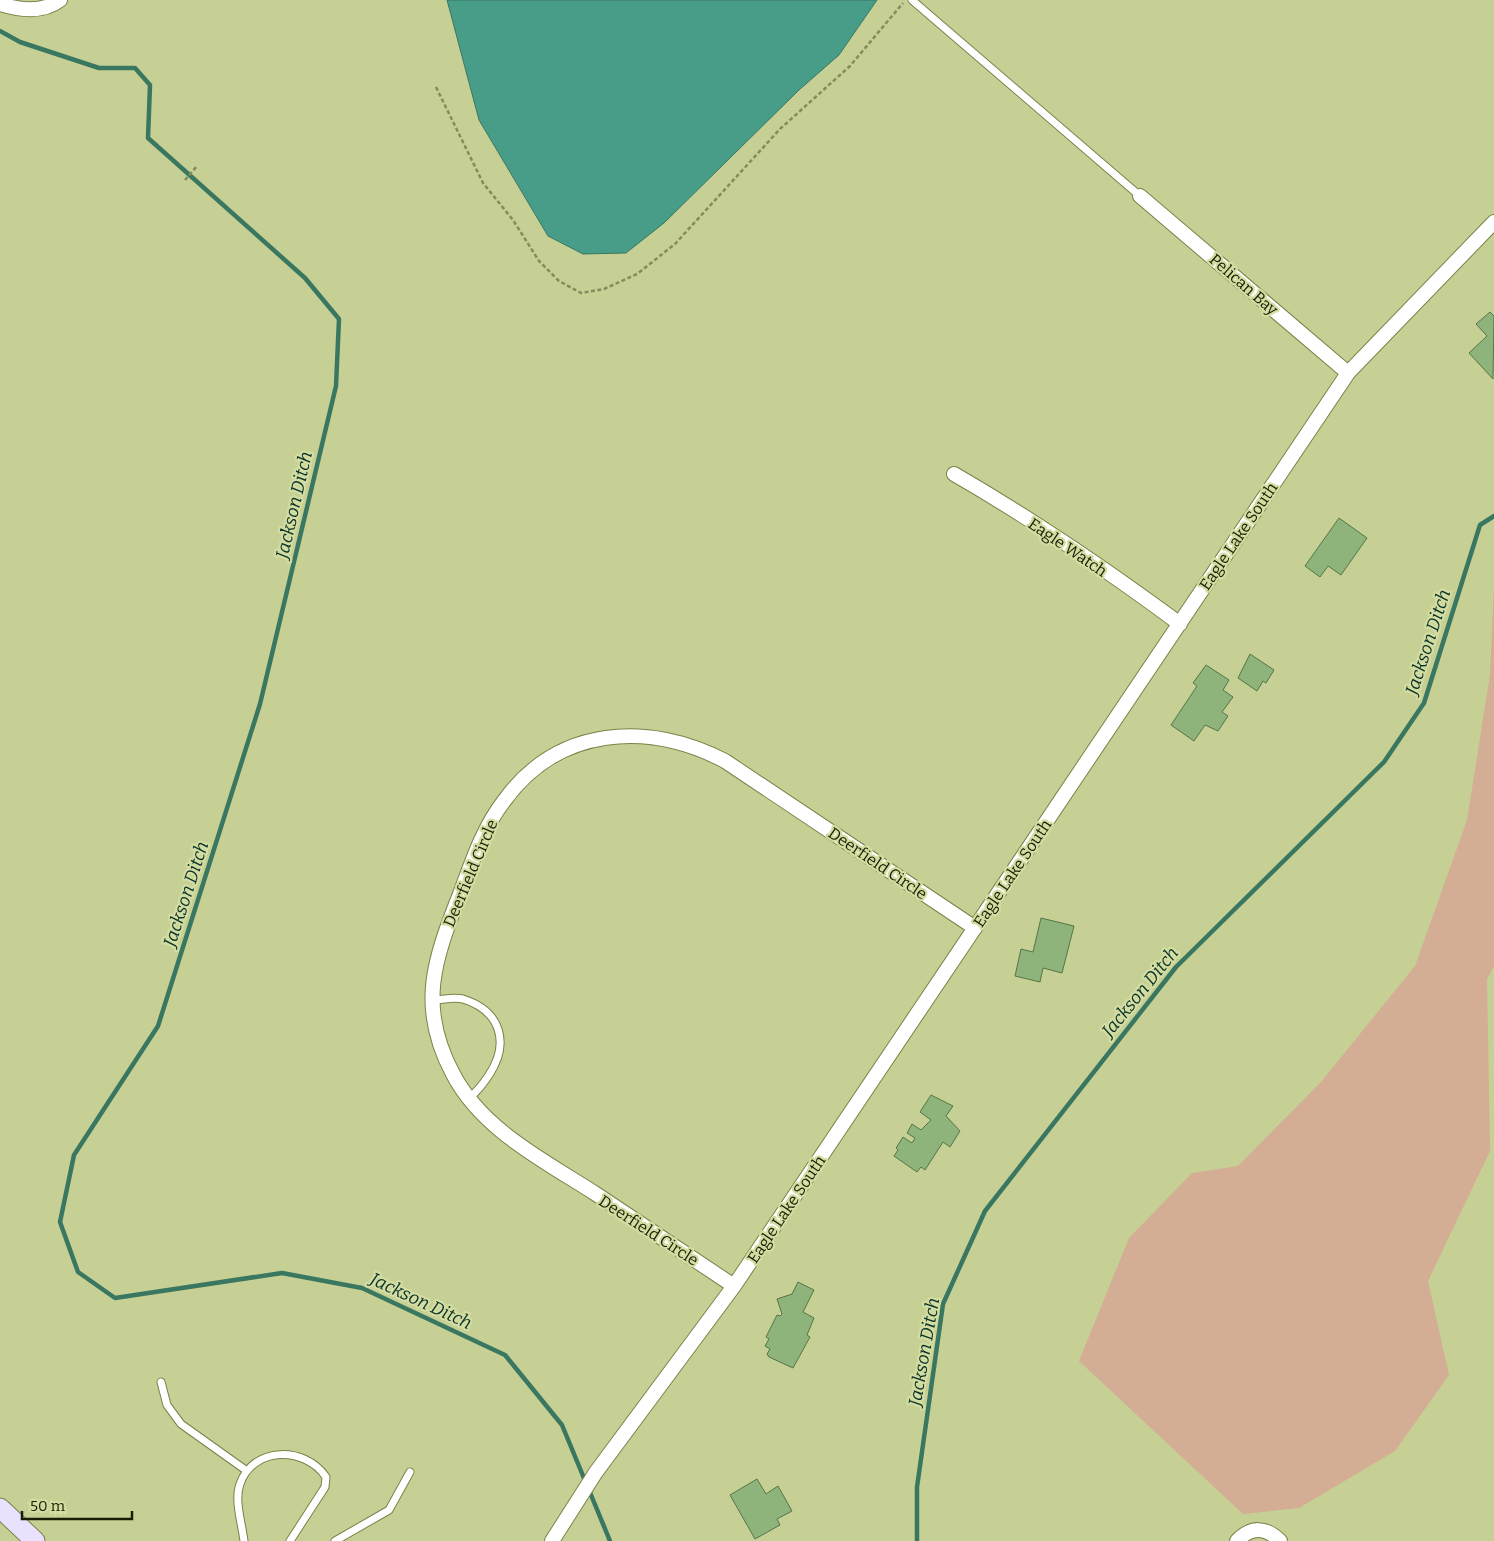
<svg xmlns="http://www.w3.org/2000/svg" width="1494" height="1541" viewBox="0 0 1494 1541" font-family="Bitter,serif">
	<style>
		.green { fill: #d3ad94 }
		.water { fill: #489d89; stroke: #3a7761 }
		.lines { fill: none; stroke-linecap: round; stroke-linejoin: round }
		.stream { stroke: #3a7761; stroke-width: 4.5 }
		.building { fill: #8eb37b; stroke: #567545 }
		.lane-casing { stroke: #7b8249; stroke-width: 9 }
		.street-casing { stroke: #7b8249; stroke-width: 16 }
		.secondary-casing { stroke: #7b8249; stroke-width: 21 }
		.path { stroke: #858b5d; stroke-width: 2.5; stroke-dasharray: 4 2.5; stroke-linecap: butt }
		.lane { stroke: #fff; stroke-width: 7 }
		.street { stroke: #fff; stroke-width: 14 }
		.secondary { stroke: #e9e1fe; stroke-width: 19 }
		.labels { text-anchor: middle; stroke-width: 4.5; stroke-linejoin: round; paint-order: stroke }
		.street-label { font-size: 16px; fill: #1a1d05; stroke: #d4dda1 }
		.water-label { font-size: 18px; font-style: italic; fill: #09322a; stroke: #d4dda1 }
	</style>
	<rect width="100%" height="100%" fill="#c7d094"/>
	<path class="green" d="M 1494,585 L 1494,966 L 1487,979 L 1490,1151 L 1428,1281 L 1449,1375 L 1395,1451 L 1299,1508 L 1243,1514 L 1079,1361 L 1129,1238 L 1192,1173 L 1238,1166 L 1321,1082 L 1415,966 L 1467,820 L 1490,675 Z"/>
	<path class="water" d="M 447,0 L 877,0 L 839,55 L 799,90 L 664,223 L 626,253 L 583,254 L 548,236 L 479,120 Z"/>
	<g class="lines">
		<path class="stream" d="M 0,31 L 20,42 L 99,68 L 135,68 L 150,85 L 148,138 L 305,278 L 339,319 L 336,386 L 260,704 L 158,1026 L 74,1155 L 60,1222 L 78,1272 L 115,1298 L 282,1273 L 362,1288 L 505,1355 L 562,1425 L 586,1483
			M 589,1490 L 610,1541
			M 917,1541 L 917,1487 L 943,1304 L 985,1211 L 1176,967 L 1384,762 L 1424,703 L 1480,525 L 1494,516"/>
	</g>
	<path class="building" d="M 1490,312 L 1494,316 L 1493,379 L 1469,353 L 1487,336 L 1476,324 Z
		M 1339,518 L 1367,538 L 1341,575 L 1328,566 L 1320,577 L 1305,566 Z
		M 1250,654 L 1274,670 L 1266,683 L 1263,681 L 1257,691 L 1238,678 Z
		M 1206,665 L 1229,680 L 1223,690 L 1233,697 L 1222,712 L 1228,716 L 1218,731 L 1205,725 L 1194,741 L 1171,725 L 1197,686 L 1193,683 Z
		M 1041,918 L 1074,926 L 1062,973 L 1043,968 L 1040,982 L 1015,976 L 1021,949 L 1033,952 Z
		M 931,1095 L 953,1106 L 946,1116 L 960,1131 L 950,1147 L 943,1142 L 925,1170 L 921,1167 L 917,1172 L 894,1156 L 898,1150 L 896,1148 L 903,1137 L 912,1143 L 915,1138 L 907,1133 L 912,1124 L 921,1130 L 931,1120 L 920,1112 Z
		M 798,1282 L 814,1290 L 803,1312 L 814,1318 L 807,1335 L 810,1337 L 793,1368 L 769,1357 L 767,1354 L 770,1349 L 765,1346 L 769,1339 L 766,1337 L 777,1315 L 780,1316 L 782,1314 L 777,1299 L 792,1294 Z
		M 757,1479 L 766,1494 L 778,1486 L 792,1511 L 777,1519 L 780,1525 L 755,1539 L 730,1495 Z"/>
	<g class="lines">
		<defs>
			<path id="lane" d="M 912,0 L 1140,196
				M 432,1001 C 442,999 453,997 463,999 C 501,1011 510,1043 489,1075 C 483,1084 477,1092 469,1098
				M 161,1382 L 167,1405 L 181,1424 L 247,1471
				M 244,1541 C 242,1524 234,1500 240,1484 C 253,1446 305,1446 326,1477 L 325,1487 L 290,1541
				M 335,1541 L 389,1510 L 410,1472"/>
			<path id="street" d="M 0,4 C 19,10 43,13 60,0
				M 1140,196 L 1348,373
				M 954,474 C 1032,519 1107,570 1180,624
				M 734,1286 C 688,1255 642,1225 596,1194 C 545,1161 482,1130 453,1074 C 417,1007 434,960 460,894 C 472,862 483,828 504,801 C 558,726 648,721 725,761 L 975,928
				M 552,1541 L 596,1472 L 734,1286 L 1348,373 L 1494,222
				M 1237,1541 C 1251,1526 1266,1527 1280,1541"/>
			<path id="secondary" d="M 0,1508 L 35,1541"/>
		</defs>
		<use href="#lane" class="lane-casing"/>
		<use href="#street" class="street-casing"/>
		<use href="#secondary" class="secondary-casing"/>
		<path class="path" d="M 436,87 L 483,183 L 513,220 L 539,261 L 559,281 L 581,293 L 604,289 L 637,274 L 675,244 L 780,129 L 850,66 L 903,3
			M 185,180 L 197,166"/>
		<use href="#lane" class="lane"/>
		<use href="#street" class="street"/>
		<use href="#secondary" class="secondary"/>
	</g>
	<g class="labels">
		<g class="street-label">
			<text transform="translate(1244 284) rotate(41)" y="6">Pelican Bay</text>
			<text transform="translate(1238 536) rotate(-56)" y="6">Eagle Lake South</text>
			<text transform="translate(1068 547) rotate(34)" y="6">Eagle Watch</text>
			<text transform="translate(878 863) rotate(34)" y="6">Deerfield Circle</text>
			<text transform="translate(470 873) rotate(-67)" y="6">Deerfield Circle</text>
			<text transform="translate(1012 873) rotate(-56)" y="6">Eagle Lake South</text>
			<text transform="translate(786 1209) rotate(-56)" y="6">Eagle Lake South</text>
			<text transform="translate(649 1230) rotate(33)" y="6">Deerfield Circle</text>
		</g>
		<g class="water-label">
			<text transform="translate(294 505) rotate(-77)" y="6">Jackson Ditch</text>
			<text transform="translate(1428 642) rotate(-72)" y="6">Jackson Ditch</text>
			<text transform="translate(186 894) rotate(-72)" y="6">Jackson Ditch</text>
			<text transform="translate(1140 992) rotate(-51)" y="6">Jackson Ditch</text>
			<text transform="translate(421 1301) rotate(25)" y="6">Jackson Ditch</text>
			<text transform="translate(924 1352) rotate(-80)" y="6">Jackson Ditch</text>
		</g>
	</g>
	<path d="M22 1511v8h110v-8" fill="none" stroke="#1a1d05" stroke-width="2.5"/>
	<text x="30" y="1511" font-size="15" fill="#1a1d05" stroke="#d4dda1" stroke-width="4" paint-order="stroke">50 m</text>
</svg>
